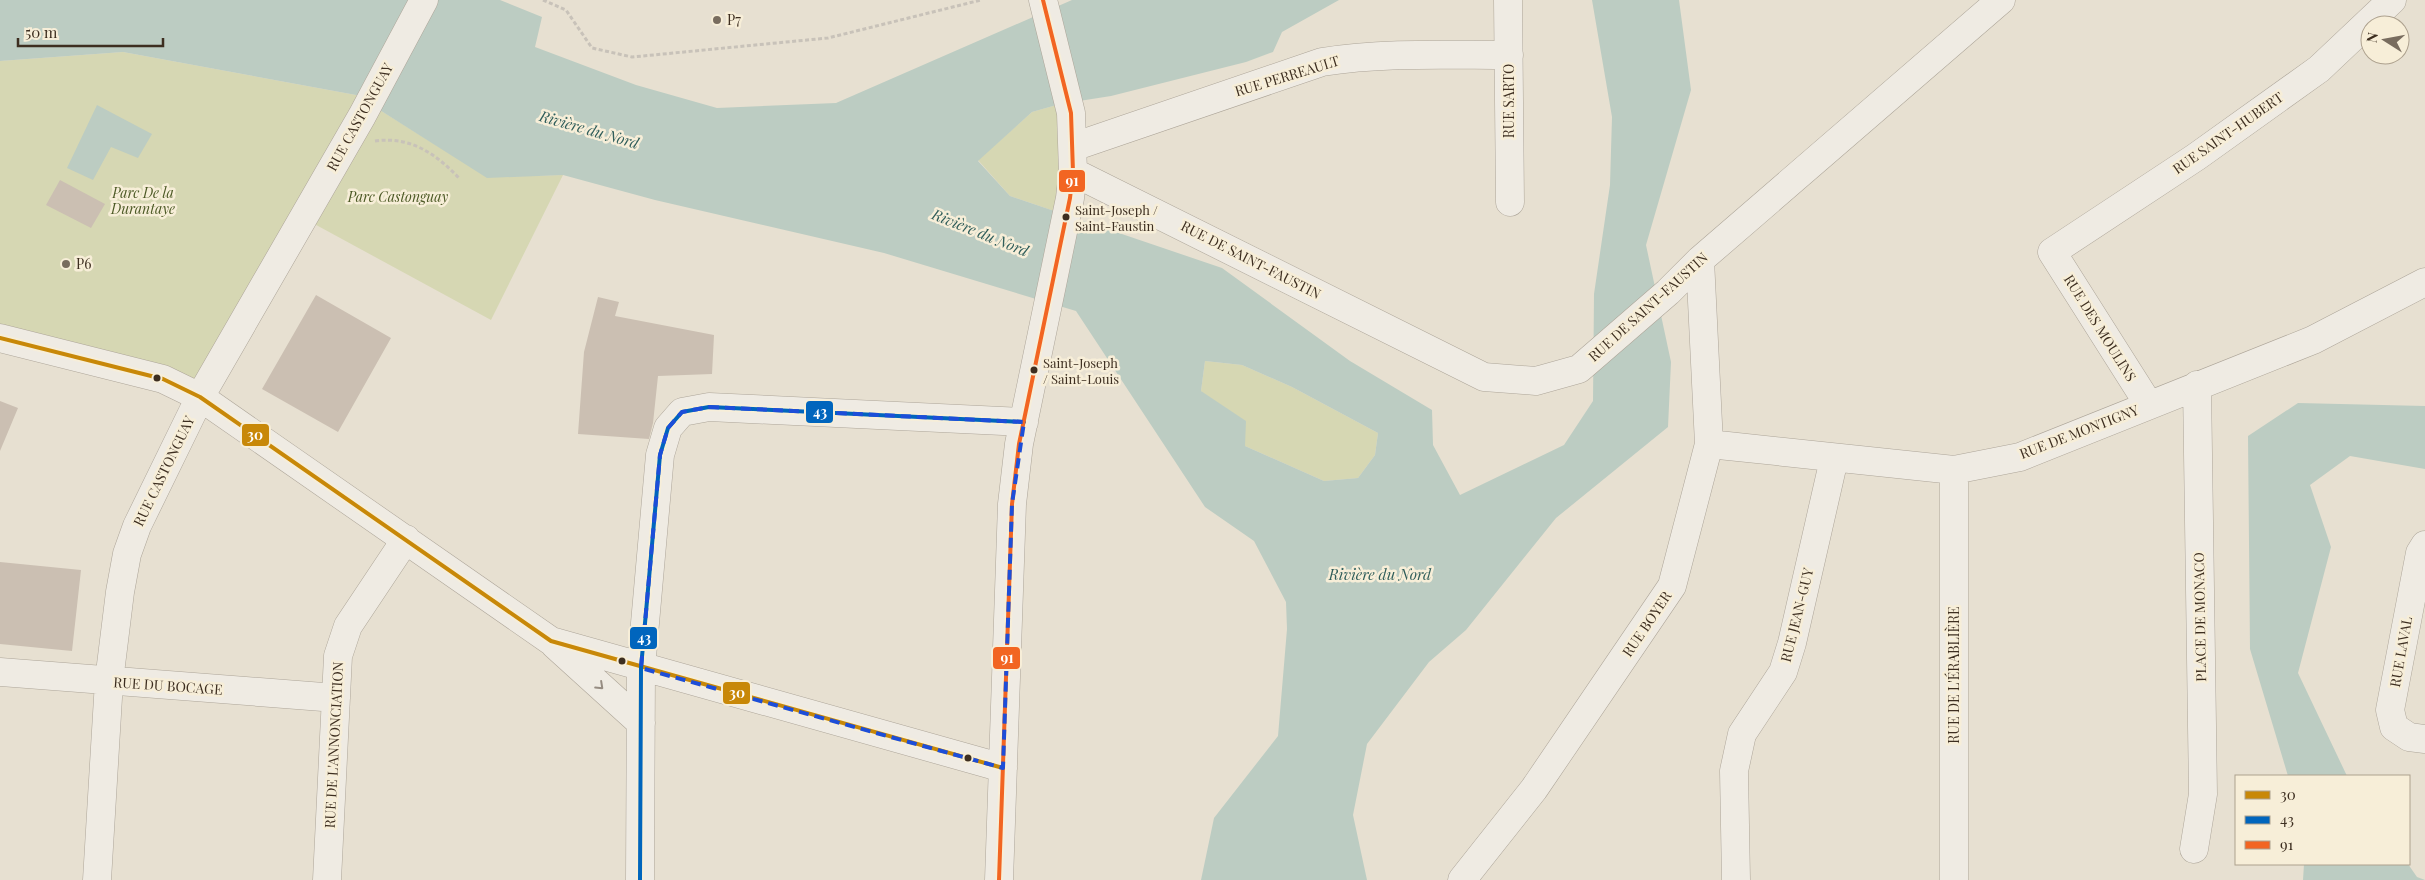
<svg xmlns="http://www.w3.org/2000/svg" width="2425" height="880" viewBox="0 0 2425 880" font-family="'Playfair Display',serif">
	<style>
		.green { fill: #d6d7b3 }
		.water { fill: #bcccc2; fill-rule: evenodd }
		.building { fill: #cbbfb2 }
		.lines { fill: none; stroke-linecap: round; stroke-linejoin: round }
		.minor-casing { stroke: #ada599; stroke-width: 29 }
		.path { stroke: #c8c2b9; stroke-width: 3; stroke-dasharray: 4 2.5; stroke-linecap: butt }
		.minor { stroke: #efebe3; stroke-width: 28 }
		.bus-1-casing { stroke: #f7eed8; stroke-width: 8 }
		.bus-2-casing { stroke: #f7eed8; stroke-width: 8 }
		.bus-3-casing { stroke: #f7eed8; stroke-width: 8 }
		.bus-1 { stroke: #c88808; stroke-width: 4 }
		.bus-2 { stroke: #0065bd; stroke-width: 4 }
		.bus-3 { stroke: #f26522; stroke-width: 4 }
		.oneway { stroke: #968c82 }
		.marked { fill: none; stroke: #1d4ed8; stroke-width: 4; stroke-dasharray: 10 6; stroke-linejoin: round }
		.poi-dot { fill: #786c5e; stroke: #f7eed8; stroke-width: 2 }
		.bus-dot { fill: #3d2e20; stroke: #f7eed8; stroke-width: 2 }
		.labels { text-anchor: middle; stroke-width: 5; stroke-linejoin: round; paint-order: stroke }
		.bus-label { font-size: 13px; fill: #3d2e20; stroke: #f7eed8; text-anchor: start }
		.poi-label { font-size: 14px; fill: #3d2e20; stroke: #f7eed8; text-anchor: start }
		.street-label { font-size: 14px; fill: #3d2e20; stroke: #f7eed8 }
		.park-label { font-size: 14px; font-style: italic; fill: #4d5a26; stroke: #f7eed8 }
		.water-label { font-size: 15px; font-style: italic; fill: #2f5d5a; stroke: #f7eed8 }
		.line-badge { stroke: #f7eed8; stroke-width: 2 }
		.badge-label { font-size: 14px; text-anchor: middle; font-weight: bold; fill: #fff }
	</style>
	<rect width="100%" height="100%" fill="#e7e0d1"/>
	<path class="green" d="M 123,52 L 356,95 L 362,116 L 200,397 L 0,338 L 0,61 Z
		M 1060,104 L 1060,213 L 1010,196 L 978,160 L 1032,112 Z
		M 375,107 L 487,177 L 563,175 L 491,320 L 307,220 Z
		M 1205,361 L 1242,365 L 1292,387 L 1378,433 L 1375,455 L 1358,478 L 1324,481 L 1245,446 L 1201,391 Z"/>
	<path class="water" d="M 0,0 L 500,0 L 542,17 L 535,47 L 636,85 L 717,108 L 836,103 L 1072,0 L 1339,0 L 1282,32 L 1273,52 L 1246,62 L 1111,96 L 1060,104 L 1032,112 L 978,161 L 1010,196 L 1222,268 L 1350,361 L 1432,410 L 1433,445 L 1460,495 L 1564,445 L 1593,401 L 1594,294 L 1610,185 L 1612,117 L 1592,0 L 1679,0 L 1691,90 L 1646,245 L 1671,362 L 1668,427 L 1556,518 L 1466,630 L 1429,662 L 1367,744 L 1353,815 L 1367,880 L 1201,880 L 1214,818 L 1278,736 L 1287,629 L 1286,602 L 1254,541 L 1205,507 L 1076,311 L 884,253 L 655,200 L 563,175 L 487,178 L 356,95 L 123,52 L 0,61 ZM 1205,361 L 1242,365 L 1292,387 L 1378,433 L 1375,455 L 1358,478 L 1324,481 L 1245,446 L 1246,421 L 1201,391 Z
		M 97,105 L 152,134 L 138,158 L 111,147 L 93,180 L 67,168 Z
		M 2298,403 L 2425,406 L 2425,469 L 2350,456 L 2310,485 L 2331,547 L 2298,673 L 2347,776 L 2288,776 L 2250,649 L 2248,436 Z
		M 2304,864 L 2408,864 L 2417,877 L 2425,880 L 2303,880 Z"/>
	<path class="building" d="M 60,180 L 105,204 L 91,228 L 46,205 Z
		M 316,295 L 391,338 L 338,432 L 262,389 Z
		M 598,297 L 619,302 L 615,316 L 714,335 L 712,374 L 658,376 L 653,423 L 649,439 L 578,434 L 584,352 Z
		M 0,401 L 18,408 L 0,451 Z
		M 0,562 L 81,570 L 72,651 L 0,644 Z"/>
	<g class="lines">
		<defs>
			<path id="minor" d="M 1508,0 L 1510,202
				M 1073,147 L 1322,62 C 1383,52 1447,55 1509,55
				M 1073,172 L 1484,377 L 1536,381 L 1579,369 L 1668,292 L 1700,260 L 2001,0
				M 0,338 L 163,379 L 200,397 L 551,641 L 1003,768
				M 2149,405 L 2052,252 L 2196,157 L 2319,69 L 2392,0
				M 1709,444 L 1954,470 L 2020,457 L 2313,340 L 2425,282
				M 1954,470 L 1954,880
				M 2425,545 L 2420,553 L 2390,710 L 2394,727 L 2409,737 L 2425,739
				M 555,645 L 641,723
				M 0,672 L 336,698
				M 2194,849 L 2203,794 L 2197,385
				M 97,880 L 109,681 L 120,592 L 127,554 L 137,526 L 200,397 L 362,116 L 424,0
				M 327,880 L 338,656 L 348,626 L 406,539
				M 640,880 L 641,668 L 660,455 L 668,428 L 682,412 L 709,407 L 1024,422
				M 999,880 L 1012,504 L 1019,444 L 1070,198 L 1073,172 L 1071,113 L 1043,0
				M 1462,880 L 1534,789 L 1672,586 L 1709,444 L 1700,260
				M 1736,880 L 1734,771 L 1742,734 L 1783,672 L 1792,643 L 1834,459"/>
		</defs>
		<use href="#minor" class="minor-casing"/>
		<path class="path" d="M 543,0 L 566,10 L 592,48 L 632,57 L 828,38 L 981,0
			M 375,141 C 411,136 436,154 460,179"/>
		<use href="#minor" class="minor"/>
		<defs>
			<path id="bus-1" d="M 0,338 L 163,379 L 200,397 L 551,641 L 1003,768"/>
			<path id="bus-2" d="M 640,880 L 641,668 L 660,455 L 668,428 L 682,412 L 709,407 L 1024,422"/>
			<path id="bus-3" d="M 999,880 L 1012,504 L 1019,444 L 1070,198 L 1073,172 L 1071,113 L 1043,0"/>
		</defs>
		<use href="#bus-1" class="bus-1-casing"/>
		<use href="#bus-2" class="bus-2-casing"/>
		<use href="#bus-3" class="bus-3-casing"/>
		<use href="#bus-1" class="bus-1"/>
		<use href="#bus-2" class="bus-2"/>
		<use href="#bus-3" class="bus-3"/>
	</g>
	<defs><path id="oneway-chevron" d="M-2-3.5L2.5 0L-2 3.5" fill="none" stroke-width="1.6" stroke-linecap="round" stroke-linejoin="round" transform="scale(1.25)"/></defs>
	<use class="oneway" href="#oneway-chevron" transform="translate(600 686) rotate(43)"/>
	<path class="marked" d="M 709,407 L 1024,422 L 1012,504 L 1003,768 L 641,668 L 660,455 L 668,428 L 682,412 Z"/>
	<g class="poi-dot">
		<circle cx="717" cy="20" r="5"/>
		<circle cx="66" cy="264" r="5"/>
	</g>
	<g class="bus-dot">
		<circle cx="1066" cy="217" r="4.5"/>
		<circle cx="1034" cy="370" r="4.5"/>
		<circle cx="157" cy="378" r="4.5"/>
		<circle cx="622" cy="661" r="4.5"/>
		<circle cx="968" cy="758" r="4.5"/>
	</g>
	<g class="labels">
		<g class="bus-label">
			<text x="1075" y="215">Saint-Joseph /<tspan x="1075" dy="16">Saint-Faustin</tspan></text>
			<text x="1043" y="368">Saint-Joseph<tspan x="1043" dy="16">/ Saint-Louis</tspan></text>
		</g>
		<g class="poi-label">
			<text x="727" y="25">P7</text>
			<text x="76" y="269">P6</text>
		</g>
		<g class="street-label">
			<text transform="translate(1287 76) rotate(-17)" y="5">RUE PERREAULT</text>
			<text transform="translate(1509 101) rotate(-90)" y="5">RUE SARTO</text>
			<text transform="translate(360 117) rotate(-61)" y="5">RUE CASTONGUAY</text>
			<text transform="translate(2228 133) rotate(-35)" y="5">RUE SAINT-HUBERT</text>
			<text transform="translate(1251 260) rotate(27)" y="5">RUE DE SAINT-FAUSTIN</text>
			<text transform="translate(1648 307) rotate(-42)" y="5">RUE DE SAINT-FAUSTIN</text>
			<text transform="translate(2100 328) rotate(58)" y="5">RUE DES MOULINS</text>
			<text transform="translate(2079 432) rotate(-21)" y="5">RUE DE MONTIGNY</text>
			<text transform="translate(164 471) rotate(-64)" y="5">RUE CASTONGUAY</text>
			<text transform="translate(1797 615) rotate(-76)" y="5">RUE JEAN-GUY</text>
			<text transform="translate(2200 617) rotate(-91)" y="5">PLACE DE MONACO</text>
			<text transform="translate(1647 624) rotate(-56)" y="5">RUE BOYER</text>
			<text transform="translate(2401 652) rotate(-80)" y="5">RUE LAVAL</text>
			<text transform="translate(1954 675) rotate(-90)" y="5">RUE DE L'ÉRABLIÈRE</text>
			<text transform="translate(168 686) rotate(4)" y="5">RUE DU BOCAGE</text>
			<text transform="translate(334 745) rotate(-87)" y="5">RUE DE L'ANNONCIATION</text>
		</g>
		<g class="park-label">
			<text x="143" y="198">Parc De la<tspan x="143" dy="16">Durantaye</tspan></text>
			<text x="398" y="202">Parc Castonguay</text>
		</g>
		<g class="water-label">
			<text transform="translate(589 130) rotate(16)" y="5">Rivière du Nord</text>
			<text transform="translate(980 233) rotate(22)" y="5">Rivière du Nord</text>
			<text x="1380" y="580">Rivière du Nord</text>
		</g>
	</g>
	<g class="line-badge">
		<rect x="1058" y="169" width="28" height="24" rx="5" fill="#f26522"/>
		<rect x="805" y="400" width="29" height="24" rx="5" fill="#0065bd"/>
		<rect x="241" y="423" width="29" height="24" rx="5" fill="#c88808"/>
		<rect x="629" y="626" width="29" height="24" rx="5" fill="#0065bd"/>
		<rect x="992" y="646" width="29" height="24" rx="5" fill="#f26522"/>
		<rect x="722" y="681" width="29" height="24" rx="5" fill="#c88808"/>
	</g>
	<g class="badge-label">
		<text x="1072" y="186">91</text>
		<text x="820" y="417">43</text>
		<text x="255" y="440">30</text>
		<text x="644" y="643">43</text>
		<text x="1007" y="663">91</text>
		<text x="737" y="698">30</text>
	</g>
	<rect x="2235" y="775" width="175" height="90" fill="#f7eed8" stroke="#ada18e"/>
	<rect x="2245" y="791" width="25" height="8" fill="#c88808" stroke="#ada18e"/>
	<text x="2280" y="800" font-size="15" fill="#3d2e20">30</text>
	<rect x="2245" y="816" width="25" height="8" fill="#0065bd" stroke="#ada18e"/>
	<text x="2280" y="825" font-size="15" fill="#3d2e20">43</text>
	<rect x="2245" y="841" width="25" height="8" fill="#f26522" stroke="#ada18e"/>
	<text x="2280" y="850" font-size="15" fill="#3d2e20">91</text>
	<g transform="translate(2385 40) rotate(281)"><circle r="24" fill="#f7eed8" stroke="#ada18e"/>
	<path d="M0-4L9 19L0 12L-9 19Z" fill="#786c5e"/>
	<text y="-8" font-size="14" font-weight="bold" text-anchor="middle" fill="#3d2e20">N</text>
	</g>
	<path d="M18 38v8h145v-8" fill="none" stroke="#3d2e20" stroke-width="2.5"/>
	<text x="25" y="38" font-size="15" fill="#3d2e20" stroke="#f7eed8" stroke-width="4" paint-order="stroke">50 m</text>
</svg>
